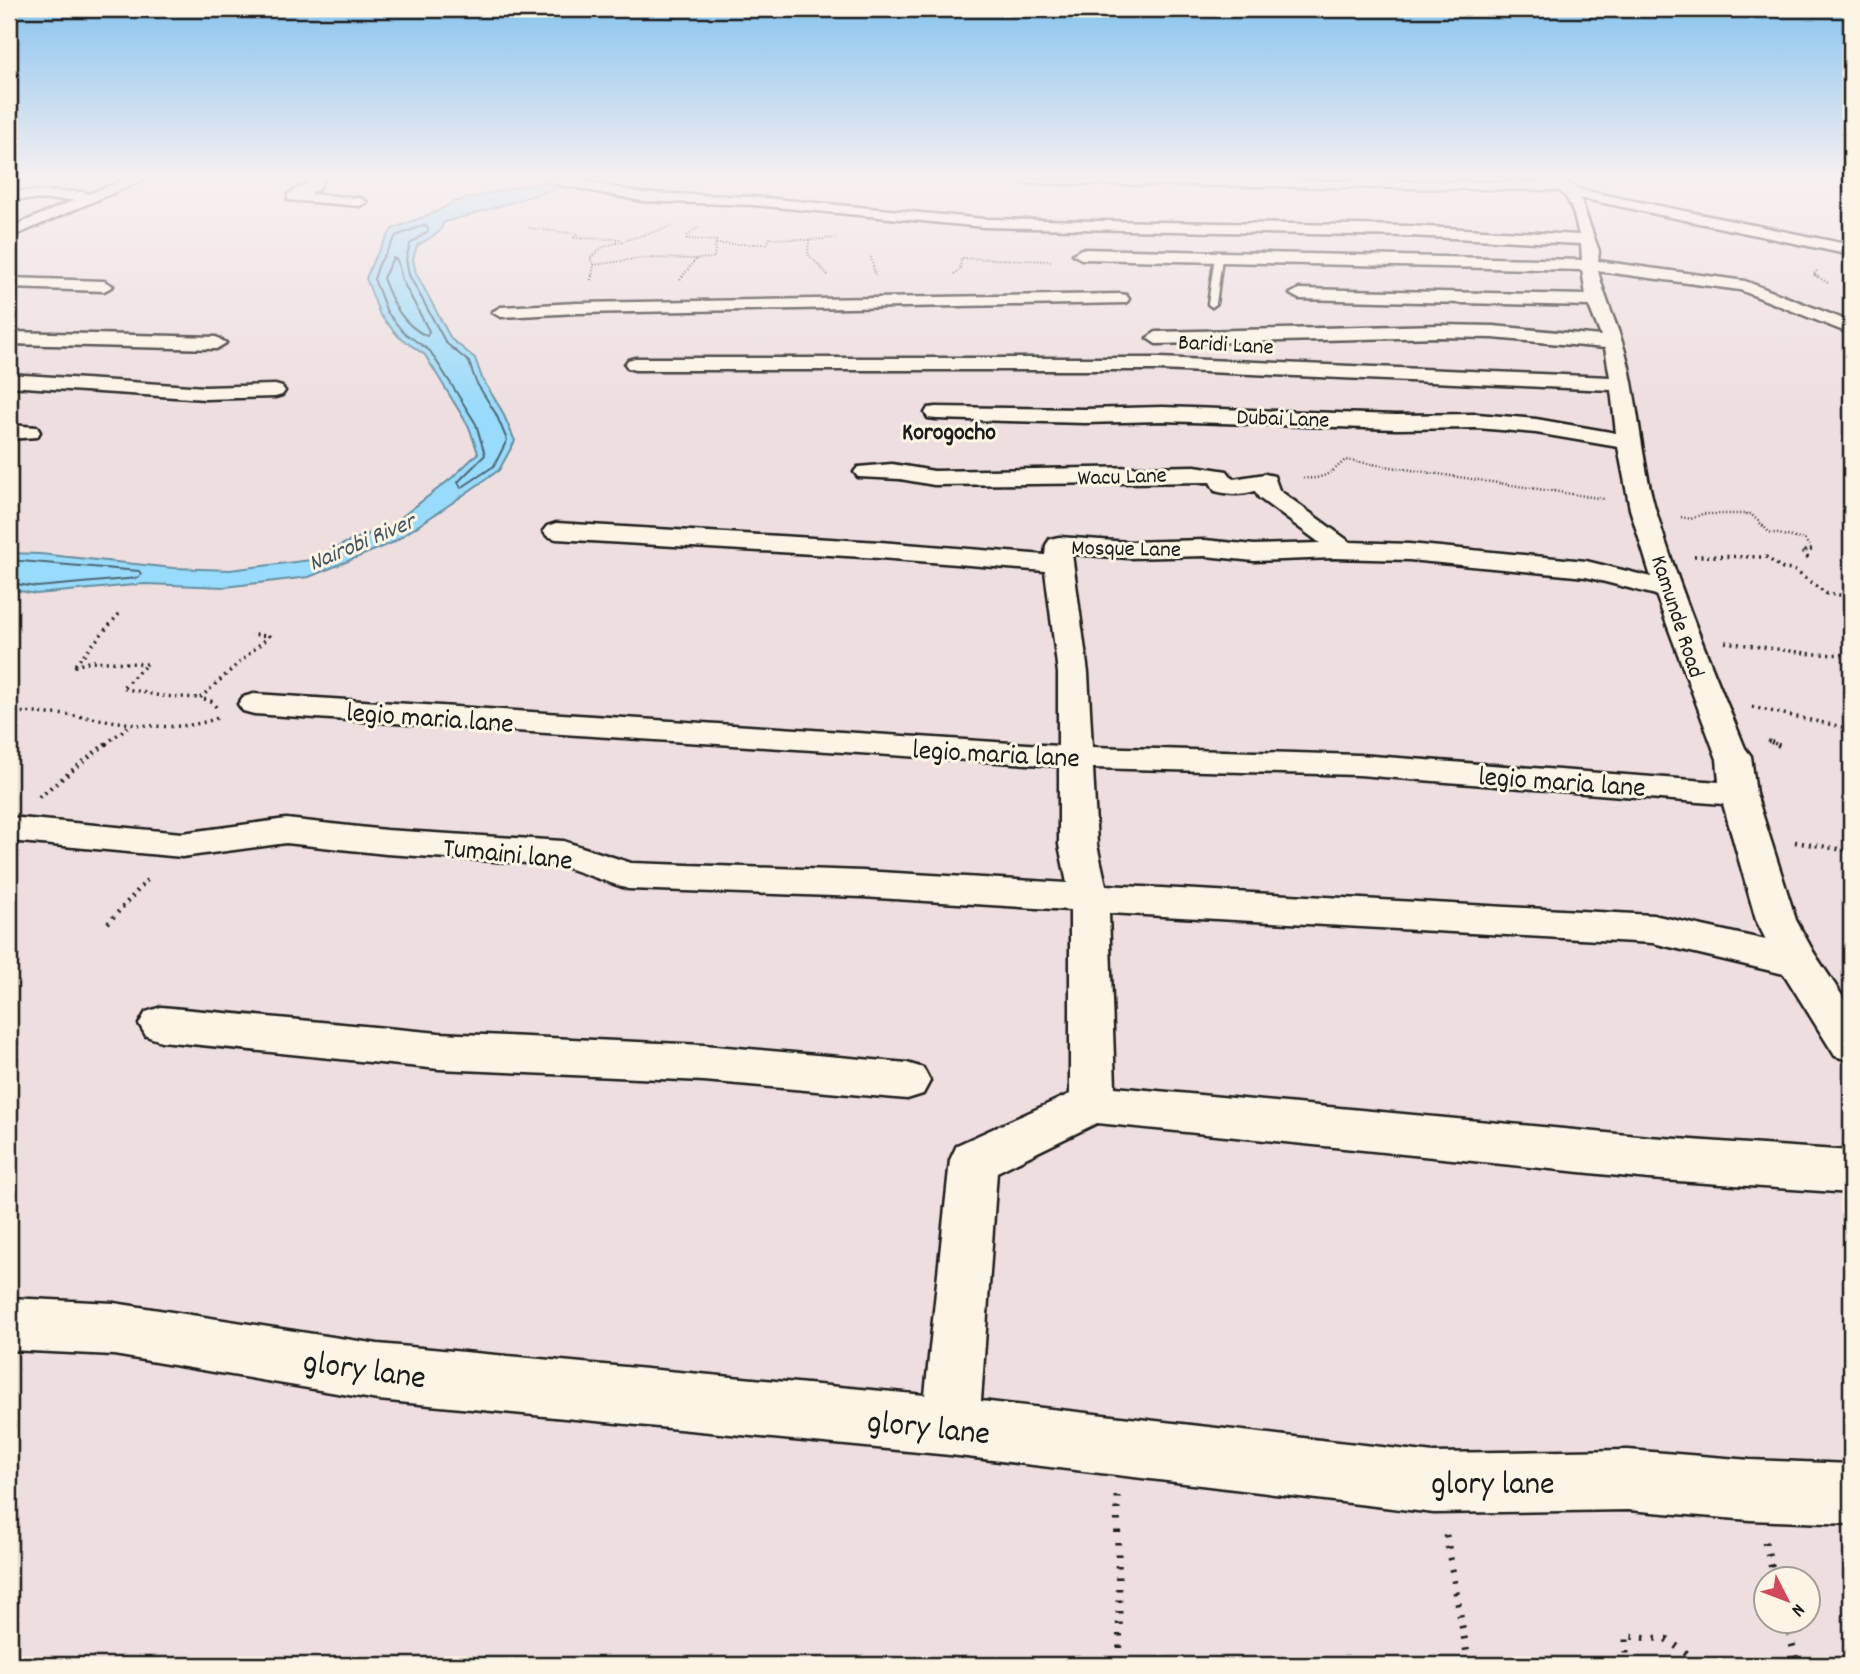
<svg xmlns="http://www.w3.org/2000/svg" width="1860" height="1674" viewBox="0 0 1860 1674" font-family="Dekko,sans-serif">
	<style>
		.water { fill: #98dbfa; stroke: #668fa1; stroke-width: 2 }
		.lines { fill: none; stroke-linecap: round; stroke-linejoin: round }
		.shore { stroke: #4e6875; stroke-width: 2 }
		.lane-casing { stroke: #1c1c1c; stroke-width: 5 }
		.street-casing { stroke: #1c1c1c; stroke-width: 5 }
		.path-far4 { stroke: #1c1c1c; stroke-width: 2; stroke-dasharray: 1 2; stroke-linecap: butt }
		.path-far3 { stroke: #1c1c1c; stroke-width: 2.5; stroke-dasharray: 1 2.5; stroke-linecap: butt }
		.path-far2 { stroke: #1c1c1c; stroke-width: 3.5; stroke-dasharray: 2 4.5; stroke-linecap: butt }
		.path-far1 { stroke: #1c1c1c; stroke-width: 4.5; stroke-dasharray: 2 5; stroke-linecap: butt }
		.path { stroke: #1c1c1c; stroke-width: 7; stroke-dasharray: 2.5 9; stroke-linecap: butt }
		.lane { fill: #fcf5e5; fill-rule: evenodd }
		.street { fill: #fcf5e5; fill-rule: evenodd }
		.labels { text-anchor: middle; stroke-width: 6; stroke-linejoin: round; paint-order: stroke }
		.far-street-label { font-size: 23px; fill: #1c1c1c; stroke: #fcf5e5 }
		.far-neighbourhood-label { font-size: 24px; font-weight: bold; fill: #1c1c1c; stroke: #fcf5e5 }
		.far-water-label { font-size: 24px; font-style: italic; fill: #41555f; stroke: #fcf5e5 }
		.street-label { font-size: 28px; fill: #1c1c1c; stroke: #fcf5e5 }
		.near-street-label { font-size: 33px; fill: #1c1c1c; stroke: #fcf5e5 }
	</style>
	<rect width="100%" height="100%" fill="#eededf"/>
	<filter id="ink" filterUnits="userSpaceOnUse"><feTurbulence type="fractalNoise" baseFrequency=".0143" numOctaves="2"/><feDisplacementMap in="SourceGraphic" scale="14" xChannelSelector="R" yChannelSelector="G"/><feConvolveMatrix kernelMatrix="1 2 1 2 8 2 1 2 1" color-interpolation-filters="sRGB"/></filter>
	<g filter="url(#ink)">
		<path class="water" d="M 586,179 L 601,179 C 546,188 497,209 444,222 L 439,232 L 417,246 L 413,259 L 416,273 L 451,339 L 475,358 L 482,378 L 502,411 L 515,441 L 499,470 L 452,503 L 392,543 L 309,577 L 225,587 L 145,584 L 36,594 L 9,589 L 9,553 L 40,554 L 173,568 L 230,570 L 311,560 L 350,541 L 390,526 L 453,477 L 478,453 L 469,427 L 425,355 L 399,337 L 380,315 L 366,278 L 373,261 L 392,229 L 436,212 L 453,202 L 521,186 Z"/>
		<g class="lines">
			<path class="shore" d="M 424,225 L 428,227 L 428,231 L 410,244 L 406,259 L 409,275 L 446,343 L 469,362 L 476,382 L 496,414 L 507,440 L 494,466 L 461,488 L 458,482 L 485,455 L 476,424 L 453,387 L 430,351 L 403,332 L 387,312 L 374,279 L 379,264 L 396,236 Z
				M 393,258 L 397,260 L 402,280 L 429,331 L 427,336 C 402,325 392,302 383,278 Z
				M 9,560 L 139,571 L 141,574 L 138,578 L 37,587 L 9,583"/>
			<defs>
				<path id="lane" d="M 1215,256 L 1222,258 L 1216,304 L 1212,307 L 1208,304 Z"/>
				<path id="street" d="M 126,179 L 145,179 L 9,238 L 9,228 L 75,200 L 9,199 L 9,191 L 83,192 L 89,194 Z
					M 308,179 L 323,179 L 319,189 L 309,194 L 360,198 L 367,202 L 360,206 L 288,200 L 288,194 L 307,184 Z
					M 545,179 L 573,179 L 642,193 L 754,197 L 984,219 L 1408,226 L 1579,235 C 1575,220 1572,198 1558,190 L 1026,183 L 1019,179 L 1544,182 L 1542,179 L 1559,179 L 1581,190 L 1851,245 L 1851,255 L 1580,198 L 1599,251 L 1598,261 L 1745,281 L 1851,322 L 1851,334 L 1740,290 L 1598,271 C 1606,304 1622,334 1629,367 C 1639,414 1642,462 1655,508 C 1679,590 1713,669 1745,748 L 1751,756 L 1756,794 L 1796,920 L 1814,953 L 1851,1009 L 1851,1061 L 1835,1056 L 1784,974 L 1653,943 L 1109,913 L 1115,1087 L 1649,1137 L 1851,1151 L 1851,1193 L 1649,1179 L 1097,1123 L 997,1172 L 981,1401 L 1434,1453 L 1628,1450 L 1750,1460 L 1851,1464 L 1851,1524 L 1750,1520 L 1628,1510 L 1434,1513 L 950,1455 L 378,1400 L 114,1355 L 9,1350 L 9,1298 L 114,1303 L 378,1344 L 925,1395 L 950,1160 L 957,1145 L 1070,1094 L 1070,910 L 862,897 L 628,889 L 559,865 L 386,854 L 286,843 L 182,857 L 9,841 L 9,817 L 182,833 L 286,819 L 386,830 L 563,841 L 631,863 L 862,871 L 1067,883 L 1059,845 L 1059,766 L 254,714 L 243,711 L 238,704 L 243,697 L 254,694 L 1058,746 L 1058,673 L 1045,571 L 880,558 L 556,539 L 547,536 L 543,531 L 547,526 L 556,523 L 880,542 L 1045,555 L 1046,545 L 1050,539 L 1059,537 L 1129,542 L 1205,540 L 1254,545 L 1320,543 L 1259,498 L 1255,491 C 1242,495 1229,495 1215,491 L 1210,482 L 934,485 L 900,479 L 858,477 L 854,472 L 858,467 L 892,464 L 934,471 L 1195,466 L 1227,471 L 1233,479 L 1265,474 L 1274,476 L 1279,490 L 1350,542 L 1409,544 L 1586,561 L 1651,577 L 1630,509 L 1618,447 L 1536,433 L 1477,428 L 1396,429 L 1162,421 L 1085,423 L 936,419 L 928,418 L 925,413 L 928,408 L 936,407 L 1085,409 L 1162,407 L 1396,415 L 1477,414 L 1536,419 L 1616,433 L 1611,390 L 1159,370 L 635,370 L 628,368 L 625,364 L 628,360 L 635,358 L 1159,358 L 1610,377 L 1605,348 L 1493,338 L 1439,337 L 1156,344 L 1147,338 L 1156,332 L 1439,325 L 1493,326 L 1601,336 L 1589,306 L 1299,299 L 1290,294 L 1299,289 L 1586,295 L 1582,270 L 1081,259 L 1073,254 L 1081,249 L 1582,260 L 1581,244 L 1408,236 L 984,227 L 754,205 L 642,201 L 552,183 ZM 1072,554 L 1129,558 L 1205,556 L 1254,561 L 1334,558 L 1409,560 L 1586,577 L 1656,595 L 1717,759 L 1719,782 L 1359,755 L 1092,747 L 1088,673 ZM 1093,768 L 1359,775 L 1723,804 L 1756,920 L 1766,940 L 1653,915 L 1106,885 L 1097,845 Z
					M 9,278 L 104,281 L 113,286 L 104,291 L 9,288 Z
					M 1120,294 L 1126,295 L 1129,299 L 1126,303 L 577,313 L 501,317 L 492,312 L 501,307 L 577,303 Z
					M 9,332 L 216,337 L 226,343 L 216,349 L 9,344 Z
					M 9,374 L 205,387 L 275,385 L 282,387 L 285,391 L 282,395 L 275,397 L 205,399 L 9,386 Z
					M 9,425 L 37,427 L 40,432 L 37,437 L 9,439 Z
					M 161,1007 L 439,1033 L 704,1045 L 907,1063 L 923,1068 L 930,1081 L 923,1094 L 907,1099 L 704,1081 L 439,1069 L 161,1041 L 146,1036 L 139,1024 L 146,1012 Z"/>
			</defs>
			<use href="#lane" class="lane-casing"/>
			<use href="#street" class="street-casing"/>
			<path class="path-far4" d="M 529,228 L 578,234 L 573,238 L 622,239
				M 716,244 L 767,244 L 770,238 L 809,240
				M 871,257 L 875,275
				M 594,265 L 643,258 L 696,259
				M 1817,271 L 1813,274 L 1818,277
				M 954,274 L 960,270 L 961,258 L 1052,261
				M 828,275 L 808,254 L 809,240 L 837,238
				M 592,277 L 594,265 L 590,258 L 603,247 L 673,226
				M 682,277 L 696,259 L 714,258 L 716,241 L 687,239 L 687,236 L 700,226"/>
			<path class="path-far3" d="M 1815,275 L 1828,283
				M 591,280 L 592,275
				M 680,280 L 684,275
				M 1303,478 C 1322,480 1332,473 1345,460 L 1605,499
				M 1681,517 L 1691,519 L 1702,514 L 1751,514 L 1769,532 L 1805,540 L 1812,550 L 1802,552"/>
			<path class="path-far2" d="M 1694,556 L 1766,557 L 1783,569 L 1794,570 L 1827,594 L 1851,596
				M 1808,558 L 1801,551 L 1812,550
				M 119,614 L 73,667 L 91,661 L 147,664 L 122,688 L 161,696 L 200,698
				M 1725,642 L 1813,654 L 1851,655
				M 216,707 L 211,701 L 200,698 L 269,636 L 251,634
				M 1752,707 L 1851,729
				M 9,715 C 24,710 37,714 52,714 C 109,716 165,739 220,717
				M 1768,741 L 1776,744
				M 106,744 L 131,724"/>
			<path class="path-far1" d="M 1771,742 L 1780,746
				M 39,797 L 108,742
				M 1795,842 L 1851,851
				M 108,923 L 149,878"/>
			<path class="path" d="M 1117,1496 L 1120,1665
				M 1446,1535 L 1469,1665
				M 1765,1542 L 1775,1580
				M 1787,1622 L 1797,1665
				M 1626,1665 L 1626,1636 L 1666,1639 L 1703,1665"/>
			<use href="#lane" class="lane"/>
			<use href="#street" class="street"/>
		</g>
	</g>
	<linearGradient id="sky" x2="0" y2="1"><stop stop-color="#88c4ef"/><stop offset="0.43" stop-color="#f7f0f1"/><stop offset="1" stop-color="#f7f0f1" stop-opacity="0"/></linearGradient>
	<rect width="1860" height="413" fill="url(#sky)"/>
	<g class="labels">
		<g class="far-street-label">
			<text transform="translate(1226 343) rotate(3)" y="8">Baridi Lane</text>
			<text transform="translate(1283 417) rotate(2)" y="8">Dubai Lane</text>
			<text transform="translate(1122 475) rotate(-2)" y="8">Wacu Lane</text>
			<text transform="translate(1126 547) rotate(1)" y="8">Mosque Lane</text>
			<text transform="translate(1679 616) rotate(72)" y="8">Kamunde Road</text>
		</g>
		<g class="far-neighbourhood-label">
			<text x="949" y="439">Korogocho</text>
		</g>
		<g class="far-water-label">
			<text transform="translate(361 541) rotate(-23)" y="8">Nairobi River</text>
		</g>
		<g class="street-label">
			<text transform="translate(430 716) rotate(4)" y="10">legio maria lane</text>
			<text transform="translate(996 752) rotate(3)" y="10">legio maria lane</text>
			<text transform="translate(1562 780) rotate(4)" y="10">legio maria lane</text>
			<text transform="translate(508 852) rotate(6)" y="10">Tumaini lane</text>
		</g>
		<g class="near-street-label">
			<text transform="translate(365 1367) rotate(8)" y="12">glory lane</text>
			<text transform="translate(929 1425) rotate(6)" y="12">glory lane</text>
			<text x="1493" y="1493">glory lane</text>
		</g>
	</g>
	<rect width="1860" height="1674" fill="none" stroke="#fcf5e5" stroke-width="35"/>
	<rect x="18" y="18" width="1825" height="1639" fill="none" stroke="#1c1c1c" stroke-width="2.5" filter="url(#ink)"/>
	<g transform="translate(1787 1600) rotate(132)"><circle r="33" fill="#fcf5e5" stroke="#a29e95" stroke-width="2"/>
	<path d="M0-5L12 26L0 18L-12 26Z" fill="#d1495b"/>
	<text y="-10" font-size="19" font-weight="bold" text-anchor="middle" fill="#1c1c1c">N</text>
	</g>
</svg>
